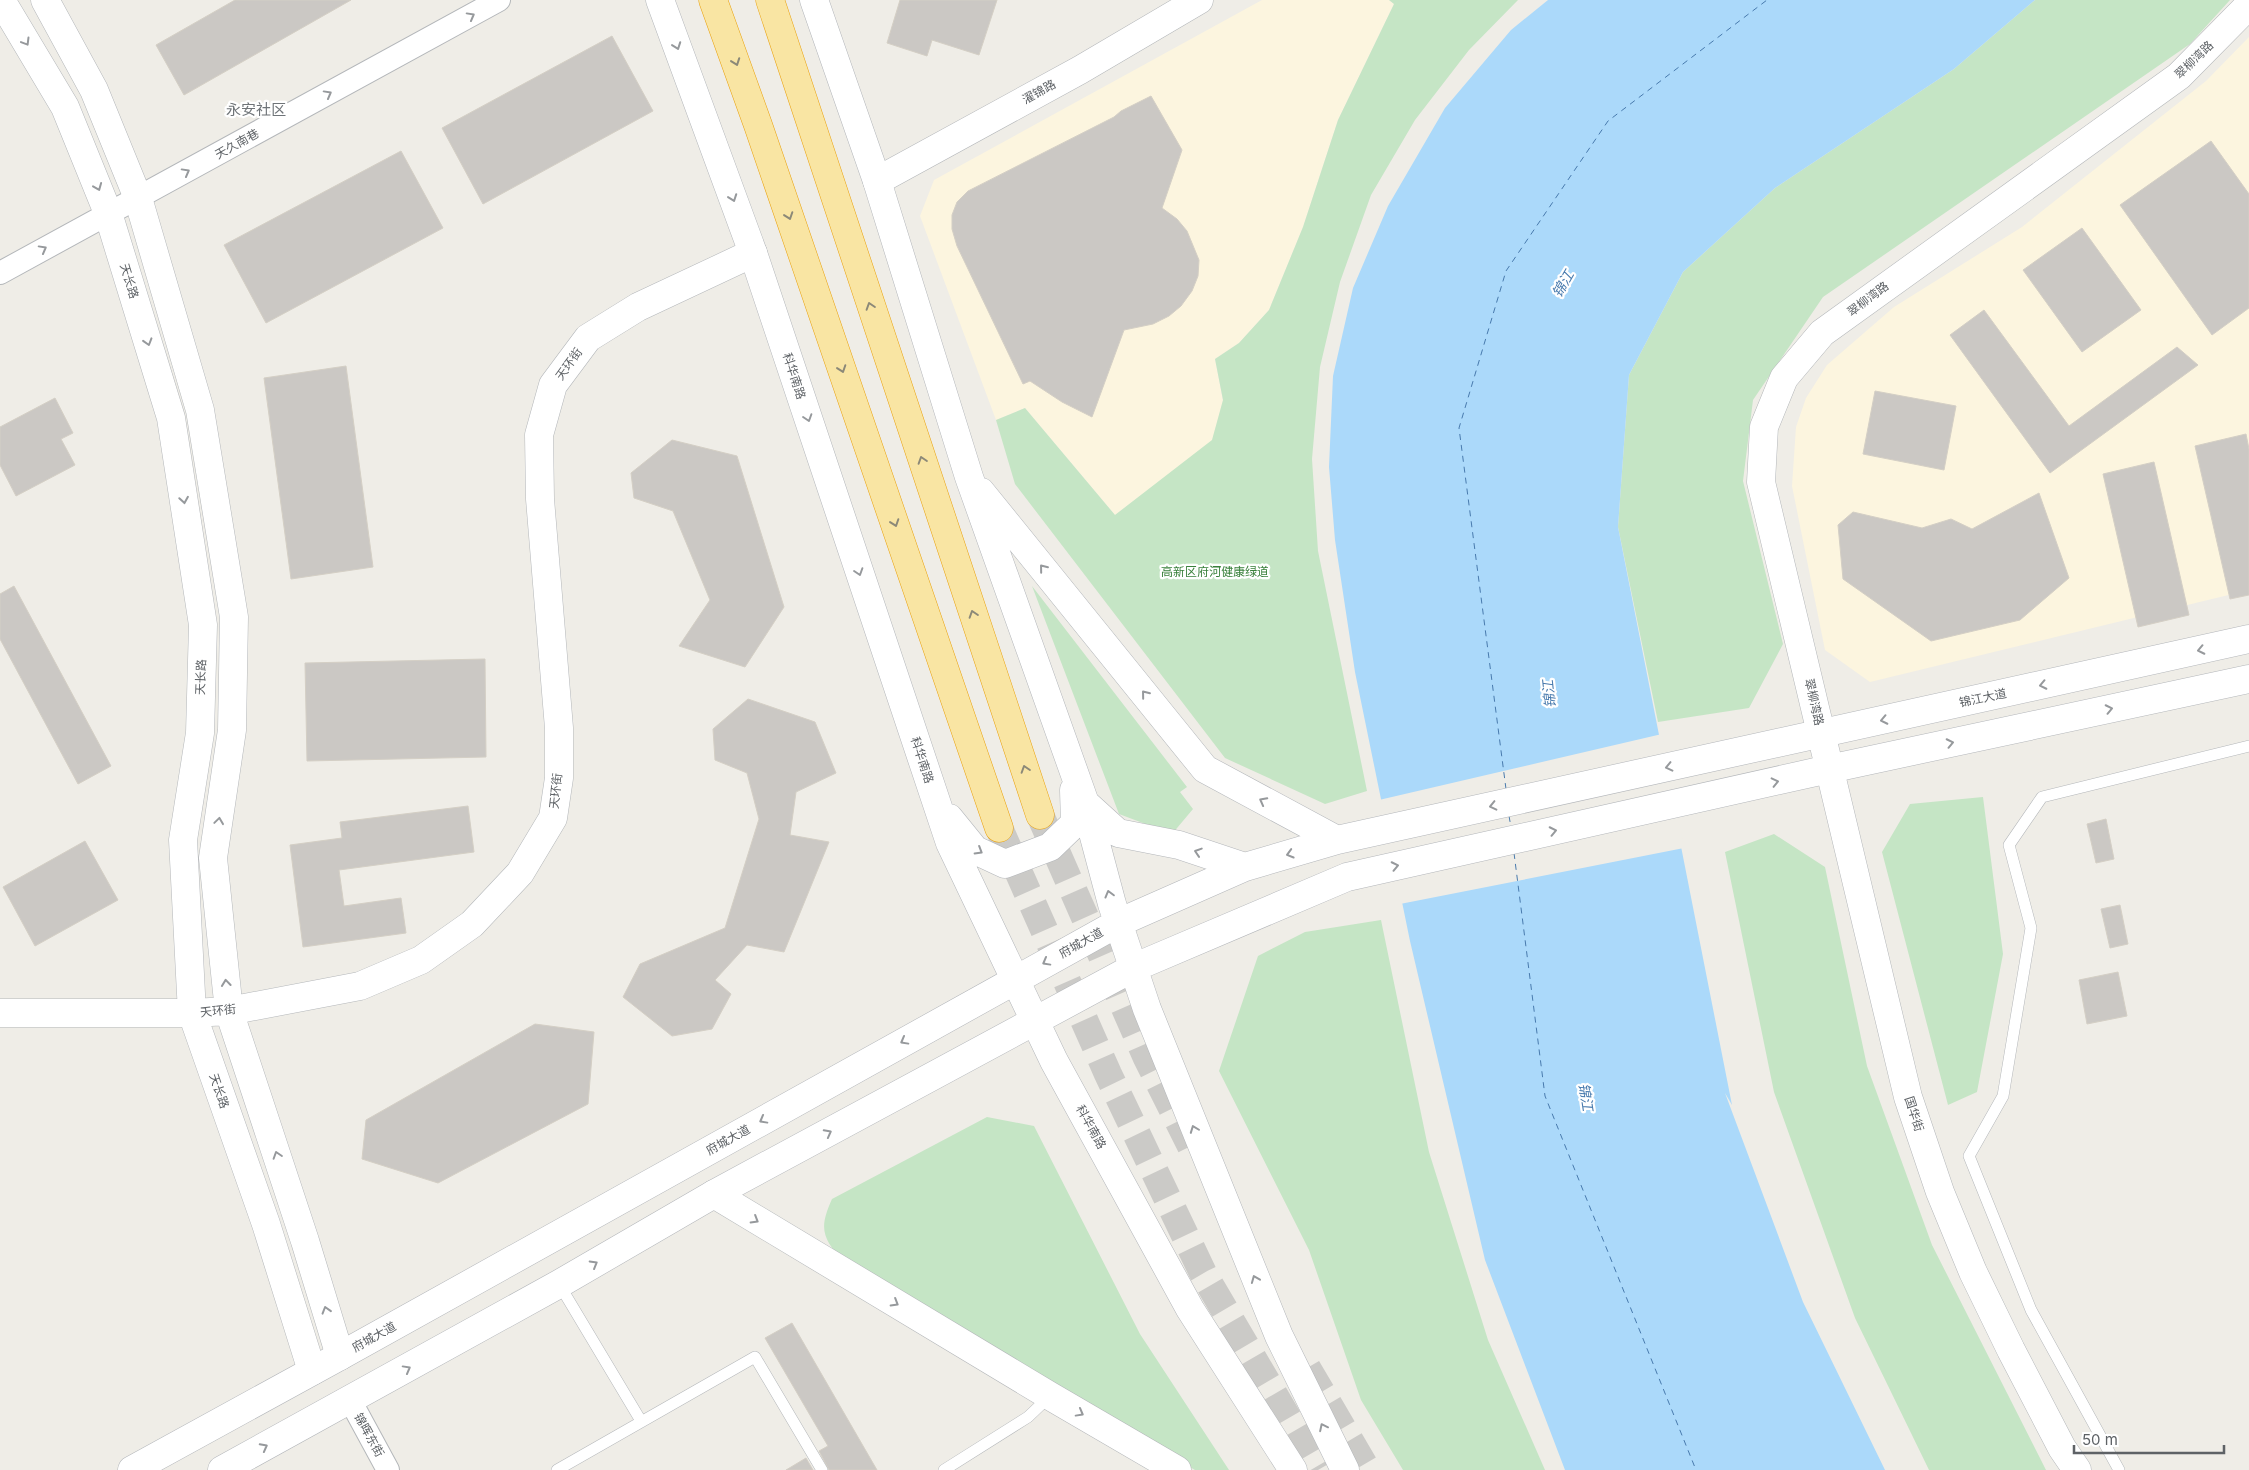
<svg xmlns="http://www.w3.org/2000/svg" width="2249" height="1470" viewBox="0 0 2249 1470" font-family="Inter,'Noto Sans SC',sans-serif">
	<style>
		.commercial { fill: #fcf5df }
		.green { fill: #c5e5c5 }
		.water { fill: #abd9fa }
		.pier { fill: #efede7 }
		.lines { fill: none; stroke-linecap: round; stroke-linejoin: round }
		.ferry { stroke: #487aad; stroke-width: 1; stroke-dasharray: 6 5; stroke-linecap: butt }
		.building { fill: #cbc8c4; stroke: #d4cfc5 }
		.trunk-tunnel { stroke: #cbcac7; stroke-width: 28; stroke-dasharray: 28 14; stroke-linecap: butt }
		.service-casing { stroke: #b4b7ba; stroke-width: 12 }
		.minor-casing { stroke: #b4b7ba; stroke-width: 24 }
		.tertiary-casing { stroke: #b4b7ba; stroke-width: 29 }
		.secondary-casing { stroke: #b3b6ba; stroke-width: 29 }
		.trunk-casing { stroke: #e9a10d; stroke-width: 29 }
		.service { stroke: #fff; stroke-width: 11 }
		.minor { stroke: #fff; stroke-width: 22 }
		.tertiary { stroke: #fff; stroke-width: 28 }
		.secondary { stroke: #fff; stroke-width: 28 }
		.trunk { stroke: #f9e5a3; stroke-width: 28 }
		.oneway { stroke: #96999c }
		.oneway2 { stroke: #8c8978 }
		.labels { text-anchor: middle; stroke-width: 4.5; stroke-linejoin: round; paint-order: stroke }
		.street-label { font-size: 12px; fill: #5e6266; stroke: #fff }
		.park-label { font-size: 12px; fill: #3a813c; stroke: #fff }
		.water-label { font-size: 14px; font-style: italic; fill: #487aad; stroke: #fff }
		.quarter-label { font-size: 15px; fill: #6f7478; stroke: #fff }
	</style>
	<rect width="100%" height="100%" fill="#efede7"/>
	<path class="commercial" d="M 1262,0 L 1389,0 L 1394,4 L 1338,120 L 1303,227 L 1269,310 L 1239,343 L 1215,359 L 1223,401 L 1212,441 L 1115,515 L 1025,408 L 996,420 L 920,216 L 934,180 Z
		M 2249,37 L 2249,590 L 1870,682 L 1825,650 L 1792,486 L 1796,427 L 1806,398 L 1827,365 L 1894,307 L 2022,227 L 2206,81 Z"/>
	<path class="green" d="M 1389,0 L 1518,0 L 1469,50 L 1415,120 L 1371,195 L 1340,282 L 1320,367 L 1312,459 L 1318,551 L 1367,791 L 1325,804 L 1225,758 L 1015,484 L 996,420 L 1025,408 L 1115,515 L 1212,440 L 1223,400 L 1215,359 L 1239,343 L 1269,310 L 1303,227 L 1338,120 L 1394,4 Z
		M 2035,0 L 2230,0 L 2190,44 L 1823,297 L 1753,400 L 1743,481 L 1783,644 L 1749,708 L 1658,722 L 1618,527 L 1629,375 L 1683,272 L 1775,188 L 1954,69 Z
		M 1032,586 L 1187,787 L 1180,792 L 1193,809 L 1172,834 L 1119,814 Z
		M 1983,797 L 2003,954 L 1977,1092 L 1948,1105 L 1882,852 L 1910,804 Z
		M 1774,834 L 1825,867 L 1867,1066 L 1932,1245 L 2046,1470 L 1929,1470 L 1855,1318 L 1774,1092 L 1725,852 Z
		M 1381,920 L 1429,1152 L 1488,1340 L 1545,1470 L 1403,1470 L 1361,1400 L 1309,1250 L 1219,1071 L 1258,956 L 1305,932 Z
		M 987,1117 L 1034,1126 L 1140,1334 L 1229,1470 L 1195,1470 L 844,1263 C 823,1238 818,1230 832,1199 Z"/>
	<path class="water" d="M 1548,0 L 2035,0 L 1954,69 L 1775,188 L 1683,272 L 1629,375 L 1618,527 L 1732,1105 L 1725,1093 L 1803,1302 L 1885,1470 L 1565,1470 L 1485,1260 L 1410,941 L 1355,672 L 1335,540 L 1329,467 L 1333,376 L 1353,288 L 1388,206 L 1445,108 L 1511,30 Z"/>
	<path class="pier" d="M 1662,734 L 1684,848 L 1400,904 L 1379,800 Z"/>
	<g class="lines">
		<path class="ferry" d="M 1506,789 L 1459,428 L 1506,271 L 1608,121 L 1767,0
			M 1509,816 L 1511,827
			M 1514,853 L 1545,1096 L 1696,1470"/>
	</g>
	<path class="building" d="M 235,0 L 351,0 L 184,95 L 156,45 Z
		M 900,0 L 997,0 L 979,55 L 932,40 L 927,56 L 887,43 Z
		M 612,36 L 653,111 L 483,204 L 442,128 Z
		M 1151,96 L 1182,150 L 1162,208 L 1177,219 L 1187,231 L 1199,260 L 1198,276 L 1192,291 L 1181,306 L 1169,316 L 1153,324 L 1124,330 L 1092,417 L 1062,402 L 1030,381 L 1023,384 L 957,246 L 952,229 L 952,215 L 957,202 L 968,191 L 1114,117 L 1121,111 Z
		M 2211,141 L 2249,194 L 2249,308 L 2212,335 L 2120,205 Z
		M 401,151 L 443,228 L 266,323 L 224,245 Z
		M 2082,228 L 2141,310 L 2082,352 L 2023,270 Z
		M 1984,310 L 2069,426 L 2177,347 L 2198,365 L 2050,473 L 1950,335 Z
		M 346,366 L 373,567 L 291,579 L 264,378 Z
		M 1875,391 L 1956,406 L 1944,470 L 1863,454 Z
		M 55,398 L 73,433 L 61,439 L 75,465 L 16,496 L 0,465 L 0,427 Z
		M 2246,434 L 2249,449 L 2249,595 L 2230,599 L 2195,446 Z
		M 672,440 L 737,456 L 784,607 L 745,667 L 679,646 L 710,600 L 673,511 L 634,498 L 631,473 Z
		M 2154,462 L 2189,615 L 2138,627 L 2103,474 Z
		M 2039,493 L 2069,578 L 2020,620 L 1931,641 L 1843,579 L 1838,525 L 1853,512 L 1922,528 L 1951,519 L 1972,529 Z
		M 14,586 L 111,766 L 78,784 L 0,639 L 0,594 Z
		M 485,659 L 486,757 L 307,761 L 305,663 Z
		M 748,699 L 815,722 L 836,773 L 796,792 L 790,835 L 829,842 L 784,952 L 747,945 L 715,980 L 731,994 L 712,1029 L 672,1036 L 623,997 L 640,964 L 725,928 L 759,819 L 747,773 L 715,760 L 713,729 Z
		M 468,806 L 474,852 L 339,870 L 344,906 L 401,898 L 406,933 L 303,947 L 290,845 L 342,838 L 340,822 Z
		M 2106,819 L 2114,859 L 2096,863 L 2087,824 Z
		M 85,841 L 118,900 L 35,946 L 3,887 Z
		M 2120,905 L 2128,944 L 2110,948 L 2101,909 Z
		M 2118,972 L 2127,1016 L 2087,1024 L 2079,980 Z
		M 535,1024 L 594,1032 L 588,1104 L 438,1183 L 362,1159 L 366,1120 Z
		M 792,1323 L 877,1470 L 829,1470 L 819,1451 L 828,1446 L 765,1338 Z
		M 806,1458 L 813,1470 L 786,1470 Z"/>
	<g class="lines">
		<path class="trunk-tunnel" d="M 1040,815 L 1147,1058 L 1191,1146
			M 999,828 L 1108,1074 L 1203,1273 L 1318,1470
			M 1307,1368 L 1367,1470"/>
		<defs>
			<path id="service" d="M 559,1284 L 641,1421
				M 557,1470 L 755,1357 L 822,1470
				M 944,1470 L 1028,1417 L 1050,1396
				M 2119,1470 L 2031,1310 L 1969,1156 L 2003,1096 L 2031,928 L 2009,845 L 2042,797 L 2249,746"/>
			<path id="minor" d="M 0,273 L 499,0
				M 350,1400 L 388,1470"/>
			<path id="tertiary" d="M 1,0 L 65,107 L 108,213 L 171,418 L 203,625 L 200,733 L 183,840 L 192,1013 L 266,1224 L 312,1371
				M 45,0 L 94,90 L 138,198 L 200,410 L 234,617 L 232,730 L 213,858 L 229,1011 L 305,1241 L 340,1356
				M 877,181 L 1080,70 L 1199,0
				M 0,1013 L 192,1013 L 229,1011 L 360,986 L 421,960 L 472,924 L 520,873 L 553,818 L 559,778 L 559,728 L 540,499 L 539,435 L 553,385 L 588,338 L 638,307 L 753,253
				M 714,1194 L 1050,1396 L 1177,1470
				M 2077,1470 L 2062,1448 L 2011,1350 L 1973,1272 L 1940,1192 L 1908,1097 L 1761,482 L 1764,427 L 1784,378 L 1822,333 L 2179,76 L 2249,5"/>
			<path id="secondary" d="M 660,0 L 753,253 L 950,843 L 1054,1061 L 1190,1309 L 1293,1470
				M 814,0 L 877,181 L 969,477 L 1085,803 L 1112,904 L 1147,1009 L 1279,1336 L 1345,1470
				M 981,492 L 1205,769 L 1337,840
				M 1085,803 L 1118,833 L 1179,845 L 1245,867
				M 949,818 L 975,850 L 1005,864 L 1050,847 L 1075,823 L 1074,790
				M 132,1470 L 340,1356 L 1118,923 L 1245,867 L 1337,840 L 2249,639
				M 222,1470 L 559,1284 L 714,1194 L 1133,968 L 1347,877 L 1829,769 L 2249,679"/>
			<path id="trunk" d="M 713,0 L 758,125 L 999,828
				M 770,0 L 1040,815"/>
		</defs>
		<use href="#service" class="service-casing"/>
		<use href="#minor" class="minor-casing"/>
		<use href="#tertiary" class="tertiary-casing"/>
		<use href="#secondary" class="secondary-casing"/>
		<use href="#trunk" class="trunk-casing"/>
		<use href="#service" class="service"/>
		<use href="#minor" class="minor"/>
		<use href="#tertiary" class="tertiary"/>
		<use href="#secondary" class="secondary"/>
		<use href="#trunk" class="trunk"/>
	</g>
	<defs><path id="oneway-chevron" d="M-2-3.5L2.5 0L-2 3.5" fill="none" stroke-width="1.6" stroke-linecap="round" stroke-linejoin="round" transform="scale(1.25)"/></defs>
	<g class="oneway">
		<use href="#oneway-chevron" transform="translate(471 16) rotate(-29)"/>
		<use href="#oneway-chevron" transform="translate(26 42) rotate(59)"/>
		<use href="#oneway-chevron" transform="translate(677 46) rotate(70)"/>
		<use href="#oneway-chevron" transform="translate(328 94) rotate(-29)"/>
		<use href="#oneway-chevron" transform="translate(186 172) rotate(-29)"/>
		<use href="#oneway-chevron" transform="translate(98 187) rotate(68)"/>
		<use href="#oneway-chevron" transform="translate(733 198) rotate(70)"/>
		<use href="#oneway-chevron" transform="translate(43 249) rotate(-29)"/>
		<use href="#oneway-chevron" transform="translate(148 342) rotate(73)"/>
		<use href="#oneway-chevron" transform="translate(808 418) rotate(72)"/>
		<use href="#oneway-chevron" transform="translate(184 500) rotate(81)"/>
		<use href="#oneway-chevron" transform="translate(1043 568) rotate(-129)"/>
		<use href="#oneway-chevron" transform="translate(859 572) rotate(72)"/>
		<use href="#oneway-chevron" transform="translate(2201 650) rotate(168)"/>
		<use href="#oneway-chevron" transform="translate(2043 685) rotate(168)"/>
		<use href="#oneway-chevron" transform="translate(1145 694) rotate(-129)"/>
		<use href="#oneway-chevron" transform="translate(2109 709) rotate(-12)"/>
		<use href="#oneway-chevron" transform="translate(1884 720) rotate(168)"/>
		<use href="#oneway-chevron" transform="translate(1950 743) rotate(-12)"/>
		<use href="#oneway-chevron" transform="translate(1669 767) rotate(167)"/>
		<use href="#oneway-chevron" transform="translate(1775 782) rotate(-13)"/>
		<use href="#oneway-chevron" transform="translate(1263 801) rotate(-152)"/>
		<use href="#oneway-chevron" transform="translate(1493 806) rotate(167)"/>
		<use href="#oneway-chevron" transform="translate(219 821) rotate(-82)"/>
		<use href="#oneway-chevron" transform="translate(1553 831) rotate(-12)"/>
		<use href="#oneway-chevron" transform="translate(979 851) rotate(31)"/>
		<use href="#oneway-chevron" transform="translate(1198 852) rotate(-162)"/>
		<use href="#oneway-chevron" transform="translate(1290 854) rotate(164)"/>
		<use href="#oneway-chevron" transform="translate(1395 866) rotate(-12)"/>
		<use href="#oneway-chevron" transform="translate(1109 894) rotate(-105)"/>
		<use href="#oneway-chevron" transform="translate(1046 962) rotate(151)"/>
		<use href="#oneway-chevron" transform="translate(226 983) rotate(-96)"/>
		<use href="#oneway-chevron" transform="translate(904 1041) rotate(151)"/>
		<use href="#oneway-chevron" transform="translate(763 1120) rotate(151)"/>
		<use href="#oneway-chevron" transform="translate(1194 1129) rotate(-111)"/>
		<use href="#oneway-chevron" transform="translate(828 1133) rotate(-28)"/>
		<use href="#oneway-chevron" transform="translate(277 1155) rotate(-108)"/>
		<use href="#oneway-chevron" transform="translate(755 1220) rotate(31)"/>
		<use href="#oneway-chevron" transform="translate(594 1264) rotate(-30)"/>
		<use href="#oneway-chevron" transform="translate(1255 1279) rotate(-112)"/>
		<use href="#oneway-chevron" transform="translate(895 1303) rotate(31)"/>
		<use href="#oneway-chevron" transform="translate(326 1310) rotate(-107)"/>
		<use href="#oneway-chevron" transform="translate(407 1369) rotate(-29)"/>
		<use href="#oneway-chevron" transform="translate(1080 1413) rotate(29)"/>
		<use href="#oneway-chevron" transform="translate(1323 1427) rotate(-116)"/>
		<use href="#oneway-chevron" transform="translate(264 1447) rotate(-28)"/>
	</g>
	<g class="oneway2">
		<use href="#oneway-chevron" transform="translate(736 62) rotate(70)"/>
		<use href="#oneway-chevron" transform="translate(789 216) rotate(71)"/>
		<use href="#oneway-chevron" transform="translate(870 306) rotate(-108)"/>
		<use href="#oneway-chevron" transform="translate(842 369) rotate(71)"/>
		<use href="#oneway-chevron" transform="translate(922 460) rotate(-108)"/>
		<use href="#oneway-chevron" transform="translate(895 523) rotate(71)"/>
		<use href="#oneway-chevron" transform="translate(973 614) rotate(-108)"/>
		<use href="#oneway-chevron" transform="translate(1025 769) rotate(-108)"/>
	</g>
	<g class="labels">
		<g class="street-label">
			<text transform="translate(2194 60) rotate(-44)" y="4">翠柳湾路</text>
			<text transform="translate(1039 92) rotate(-29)" y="4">濯锦路</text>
			<text transform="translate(237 144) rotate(-29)" y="4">天久南巷</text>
			<text transform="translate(129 281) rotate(73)" y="4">天长路</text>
			<text transform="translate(1868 299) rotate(-37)" y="4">翠柳湾路</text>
			<text transform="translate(569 364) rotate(-54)" y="4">天环街</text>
			<text transform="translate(794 376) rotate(72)" y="4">科华南路</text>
			<text transform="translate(201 677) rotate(-88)" y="4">天长路</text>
			<text transform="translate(1983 698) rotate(-12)" y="4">锦江大道</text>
			<text transform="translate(1814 702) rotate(77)" y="4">翠柳湾路</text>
			<text transform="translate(922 760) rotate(72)" y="4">科华南路</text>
			<text transform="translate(556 791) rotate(-84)" y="4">天环街</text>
			<text transform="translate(1081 943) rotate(-29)" y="4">府城大道</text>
			<text transform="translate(218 1011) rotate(-6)" y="4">天环街</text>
			<text transform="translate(219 1091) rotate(71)" y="4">天长路</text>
			<text transform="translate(1914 1114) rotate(72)" y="4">国华街</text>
			<text transform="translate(1091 1127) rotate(61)" y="4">科华南路</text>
			<text transform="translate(728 1140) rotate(-29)" y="4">府城大道</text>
			<text transform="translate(374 1337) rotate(-29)" y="4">府城大道</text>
			<text transform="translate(369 1435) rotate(61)" y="4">锦晖东街</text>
		</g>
		<g class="park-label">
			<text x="1215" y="576">高新区府河健康绿道</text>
		</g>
		<g class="water-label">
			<text transform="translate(1563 284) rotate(-60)" y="5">锦江</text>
			<text transform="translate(1549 694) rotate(-96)" y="5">锦江</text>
			<text transform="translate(1586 1097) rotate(81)" y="5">锦江</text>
		</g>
		<g class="quarter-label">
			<text x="256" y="115">永安社区</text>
		</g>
	</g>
	<path d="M2074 1445v8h150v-8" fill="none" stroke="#5e6266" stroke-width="2.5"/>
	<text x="2082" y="1445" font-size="15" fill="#5e6266" stroke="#ffffff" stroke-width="4" paint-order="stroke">50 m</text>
</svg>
